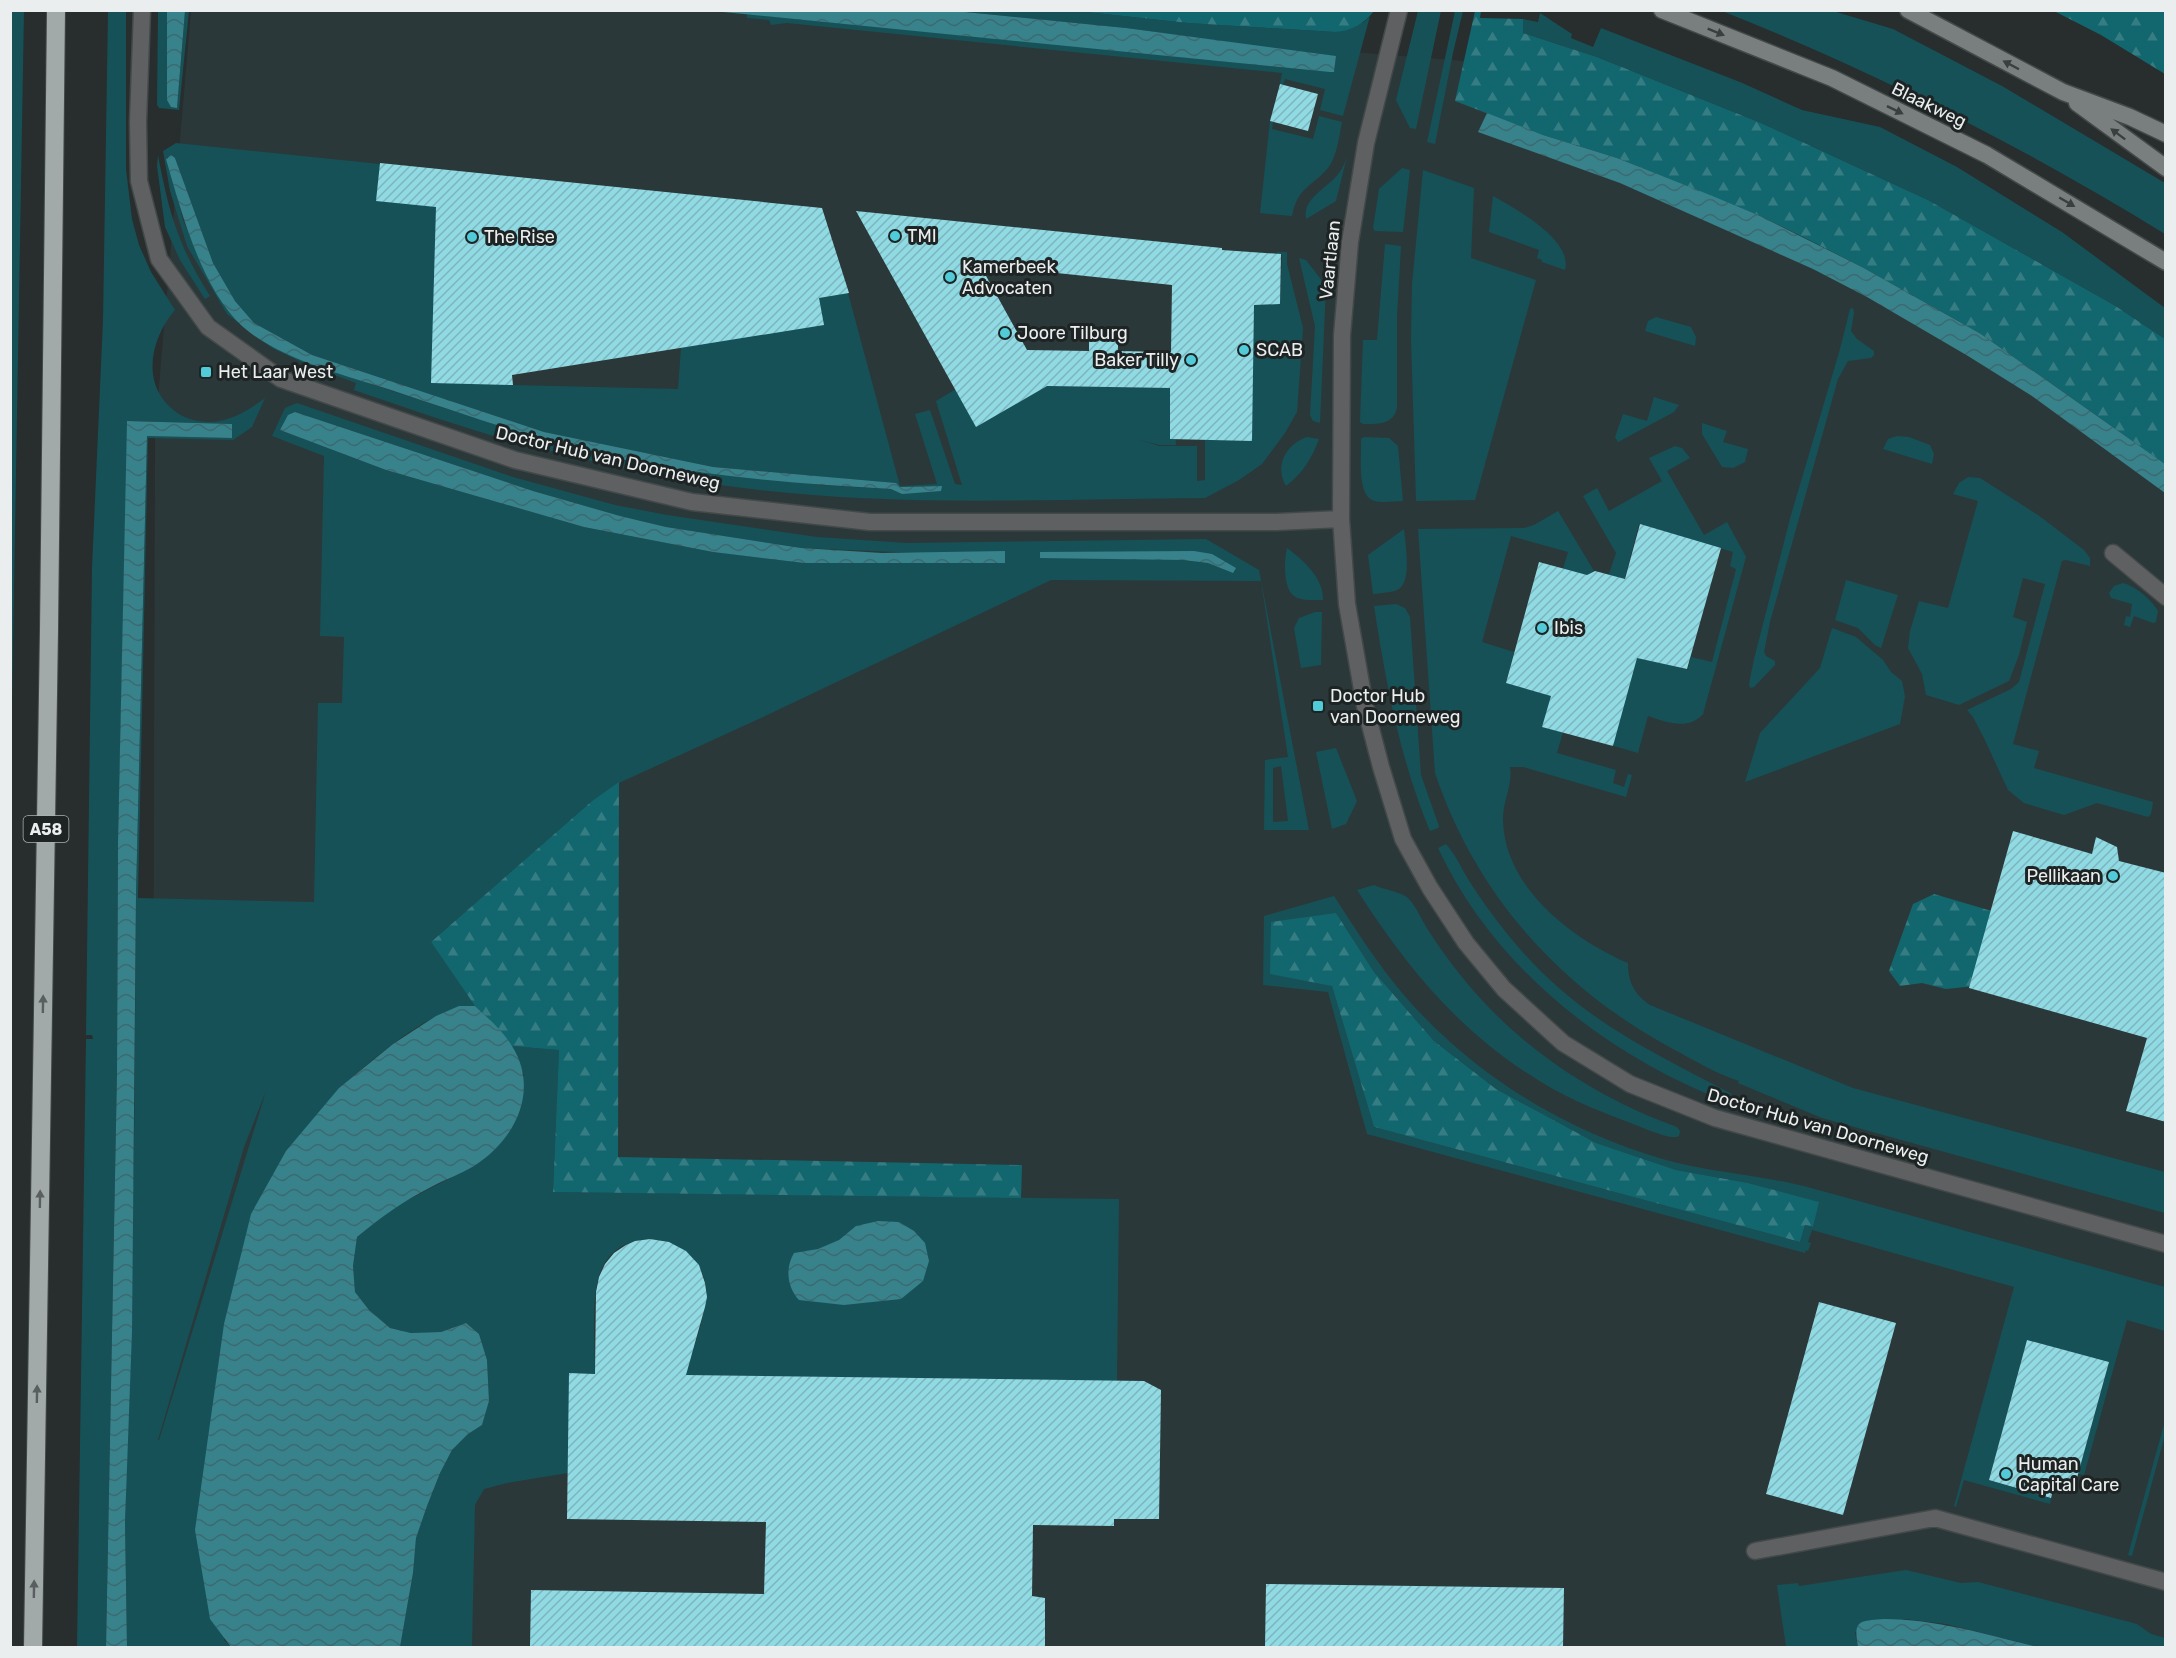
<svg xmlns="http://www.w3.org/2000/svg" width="2176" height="1658" viewBox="0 0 2176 1658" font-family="Rubik,sans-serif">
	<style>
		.built { fill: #2b3839 }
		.green { fill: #165157; fill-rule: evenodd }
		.forest { fill: url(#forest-firs) }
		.water { fill: url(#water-waves) }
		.building { fill: url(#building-hatch); fill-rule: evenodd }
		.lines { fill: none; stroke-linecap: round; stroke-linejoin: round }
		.minor-casing { stroke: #434849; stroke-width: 19 }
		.secondary-casing { stroke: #434849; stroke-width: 19 }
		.motorway-casing { stroke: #434849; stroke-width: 20 }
		.minor { stroke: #5e6061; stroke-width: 16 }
		.secondary { stroke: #797e7e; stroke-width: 16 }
		.motorway { stroke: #a2a9a9; stroke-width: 18 }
		.oneway { fill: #393e3f }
		.oneway2 { fill: #595f60 }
		.poi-dot { fill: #52cbd9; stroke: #1e2324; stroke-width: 2 }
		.labels { text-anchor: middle; stroke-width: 6; stroke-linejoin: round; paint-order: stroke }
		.shield { fill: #1e2324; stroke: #adb1b1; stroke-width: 1.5 }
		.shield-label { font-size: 16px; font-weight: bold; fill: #eaeeee }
		.street-label { font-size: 18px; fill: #eaeeee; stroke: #1e2324 }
		.poi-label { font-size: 18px; fill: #eaeeee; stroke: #1e2324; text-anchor: start }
	</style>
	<defs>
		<pattern id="forest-firs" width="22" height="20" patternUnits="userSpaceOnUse" patternTransform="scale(1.5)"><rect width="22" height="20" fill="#12666e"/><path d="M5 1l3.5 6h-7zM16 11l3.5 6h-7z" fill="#357c83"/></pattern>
		<pattern id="water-waves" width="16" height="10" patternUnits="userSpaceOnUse" patternTransform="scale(1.5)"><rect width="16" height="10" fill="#37828b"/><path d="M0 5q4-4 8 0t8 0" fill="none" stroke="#3d6a70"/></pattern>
		<pattern id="building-hatch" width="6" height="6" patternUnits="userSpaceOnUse" patternTransform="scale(1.5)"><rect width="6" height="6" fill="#90dae3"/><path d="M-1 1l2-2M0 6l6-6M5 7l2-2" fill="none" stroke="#7eb5bc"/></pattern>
	</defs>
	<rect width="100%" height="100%" fill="#282d2e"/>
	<path class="built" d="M 834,10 L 1513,65 L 2165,459 L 2165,1647 L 148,1648 L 152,1485 L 155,434 L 191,11 Z"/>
	<path class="green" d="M 126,10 L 126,169 L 132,219 L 139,245 L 151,272 L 175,310 C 150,339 140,386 176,412 C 185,419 199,422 211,422 C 231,421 249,410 265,398 L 252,427 L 233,440 L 148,438 L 138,898 L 314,902 L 318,703 L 342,703 L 344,637 L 320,636 L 324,456 L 272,436 L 285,408 L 297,403 L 513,477 L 615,505 L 667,515 L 817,537 L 907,543 L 1206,539 L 1259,570 L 1309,830 L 1264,830 L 1265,760 L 1288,757 L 1261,581 L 1051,580 L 763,717 L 619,783 L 592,801 L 431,942 L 475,1006 C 428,1007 374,1060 339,1088 L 224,1640 L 231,1647 L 127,1647 L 125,1522 L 134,1145 L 136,895 L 147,436 L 232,438 L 232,424 L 128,421 L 118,842 L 117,1072 L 106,1647 L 77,1648 L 86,1039 L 93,1039 L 92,1035 L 86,1035 L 92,568 L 103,320 L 108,11 ZM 295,412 L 533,491 L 620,516 L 666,527 L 801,548 L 919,553 L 1005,562 L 804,563 L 713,552 L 584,527 L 386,470 L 280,430 ZM 1040,553 L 1212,554 L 1233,573 L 1208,563 L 1183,560 ZM 1281,766 L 1288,821 L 1273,822 L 1273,768 ZM 266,1091 L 159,1440 L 158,1440 L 244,1147 Z
		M 24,11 L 11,762 L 10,11 Z
		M 158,11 L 167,11 L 167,100 L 177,108 L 185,11 L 189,11 L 179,110 L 159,108 L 157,105 Z
		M 955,11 L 1077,11 L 1188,23 L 1335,32 L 1364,22 L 1370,16 L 1343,116 L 1320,110 L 1325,89 L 1285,79 L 1283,85 L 1280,84 L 1282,73 L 787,23 L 771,25 L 769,20 L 747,18 L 747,14 L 1334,71 L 1336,57 L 1126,28 Z
		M 1418,11 L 1441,11 L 1416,129 L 1410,128 L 1396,100 Z
		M 1455,11 L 1463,11 L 1453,53 L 1435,144 L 1427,142 Z
		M 1722,11 L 1833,11 L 1893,29 L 2002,86 L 2165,183 L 2165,234 C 2024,147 1876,72 1722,11 Z
		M 1540,13 L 1572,34 L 1571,38 L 1593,47 L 1601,28 L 1740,82 L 1802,110 L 1880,127 L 1957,167 L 2062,232 L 2165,308 L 2165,339 L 2114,305 L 1928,200 L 1761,123 L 1597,57 L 1523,33 L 1523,19 L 1538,22 Z
		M 1319,116 L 1342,122 C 1339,137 1337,156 1328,168 C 1312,187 1298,186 1292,216 L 1260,213 L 1270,121 L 1273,122 L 1272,129 L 1313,139 Z
		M 176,143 L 380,164 L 437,207 L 512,385 L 678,389 L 681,348 L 819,298 L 848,293 L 900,486 L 937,484 L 915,414 L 930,410 L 955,484 L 962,485 L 936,401 L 956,389 L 1039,386 L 1173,388 L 1176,445 L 1159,445 L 1140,440 L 1159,446 L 1197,446 L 1197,481 L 1205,480 L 1205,439 L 1252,305 L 1280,304 L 1282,255 L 1277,254 L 1277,252 L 1287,252 L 1287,264 L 1303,328 L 1297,412 L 1285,433 L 1262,464 L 1239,480 L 1205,498 C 1049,499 890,508 735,487 C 666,478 598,464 531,446 C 471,431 413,410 354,390 L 356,383 L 310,366 L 272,348 L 227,314 L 187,246 L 170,191 L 163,151 ZM 167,157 L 175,158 L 213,263 L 235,301 L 254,323 L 312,355 L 544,432 L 713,467 L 895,483 L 900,487 L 941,486 L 902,494 L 891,489 L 820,485 L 540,439 L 365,382 L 292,356 L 225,306 L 208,278 L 183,220 Z
		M 158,155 C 169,213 178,245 210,296 L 205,299 L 180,260 L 165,227 L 157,166 Z
		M 1347,156 L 1336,201 L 1306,219 C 1302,198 1328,188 1339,173 C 1343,168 1345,162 1347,156 Z
		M 1402,168 L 1410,170 L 1403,232 L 1375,231 L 1373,228 L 1379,189 Z
		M 1423,170 L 1474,188 L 1471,258 L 1536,280 L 1475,500 L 1416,501 L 1411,339 L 1412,284 Z
		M 1493,196 C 1514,208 1573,239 1565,270 L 1542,262 L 1542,260 L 1537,258 L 1539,250 L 1489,232 Z
		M 1385,244 L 1401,246 L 1397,317 L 1397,407 C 1394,425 1378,424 1363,424 L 1360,422 L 1363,340 L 1377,340 Z
		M 1299,258 L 1306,260 L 1326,286 L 1320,423 L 1313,421 L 1310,415 L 1315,326 Z
		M 1853,308 L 1854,313 L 1851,331 L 1857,339 L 1874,351 L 1874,355 L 1871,358 L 1848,361 L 1838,379 L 1770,622 L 1764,652 L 1766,656 L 1775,661 L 1775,665 L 1754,687 L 1750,688 L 1749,684 L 1754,659 L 1791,515 L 1840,349 L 1850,309 Z
		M 1656,317 L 1691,327 L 1696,337 L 1695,346 L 1645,331 L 1648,321 Z
		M 1654,397 L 1679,405 L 1674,412 L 1618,442 L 1615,437 L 1623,414 L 1647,421 Z
		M 1702,423 L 1727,431 L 1723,442 L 1748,449 L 1745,462 L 1733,468 L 1722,467 L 1702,434 Z
		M 1897,436 L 1909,437 L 1930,445 L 1934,454 L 1932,464 L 1883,449 L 1888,439 Z
		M 1307,437 L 1319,439 C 1312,458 1303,473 1286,486 C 1274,466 1286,444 1307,437 Z
		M 1364,437 L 1389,438 L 1398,446 L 1403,501 C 1394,501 1383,503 1374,501 C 1356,495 1362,455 1361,439 Z
		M 1675,446 L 1682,448 L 1690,458 L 1667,471 L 1704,535 L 1727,522 L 1746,557 L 1703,714 C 1688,731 1666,722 1648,716 L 1638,753 L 1614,746 L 1613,743 L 1637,656 L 1689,670 L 1688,668 L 1691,657 L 1712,662 L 1736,569 L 1730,566 L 1733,552 L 1639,524 L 1623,585 L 1613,583 L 1609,574 L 1616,553 L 1583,496 L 1597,488 L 1609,511 L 1662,481 L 1649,458 Z
		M 1968,477 L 1980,478 L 2038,515 L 2084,550 L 2090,558 L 2090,566 L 2066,560 L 2062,561 L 2013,744 L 2039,751 L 2034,768 L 2153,802 L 2151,814 L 2148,817 L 2097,803 L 2064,815 L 2024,803 L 2008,790 L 1984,738 L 1973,717 L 1967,710 L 2011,689 L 2019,682 L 2045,584 L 2023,578 L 2013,617 L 2027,622 L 2019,655 L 2009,681 L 1959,705 L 1926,695 L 1922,674 L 1908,648 L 1910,631 L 1919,601 L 1948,608 L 1978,501 L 1953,494 L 1959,483 Z
		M 1558,511 L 1594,571 L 1587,575 L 1563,569 L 1568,552 L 1511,536 L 1482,642 L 1514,652 L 1506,683 L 1552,696 L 1563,732 L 1557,753 L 1616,770 L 1613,783 L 1624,787 L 1628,774 L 1632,775 L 1626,797 L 1523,767 L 1510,767 C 1513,785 1502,803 1503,821 C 1505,888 1572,939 1628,963 C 1628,982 1634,994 1650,1005 L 1853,1088 L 2165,1172 L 2165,1213 L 1822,1118 L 1738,1083 L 1739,1081 C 1716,1074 1694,1060 1673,1049 C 1560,988 1476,895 1435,773 L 1418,529 L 1524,528 L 1534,525 Z
		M 1404,529 C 1405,543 1413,583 1397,590 C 1390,593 1380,593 1373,594 L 1368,555 Z
		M 1287,548 C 1303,560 1324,578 1323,600 C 1316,600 1300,601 1294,596 C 1283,588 1284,560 1287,548 Z
		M 1846,580 L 1898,595 L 1881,648 L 1875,645 L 1858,628 L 1835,620 Z
		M 2123,583 C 2135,586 2152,600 2158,611 L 2156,622 L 2153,623 L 2134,616 L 2130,627 L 2124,625 L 2126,616 L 2130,617 L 2132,604 L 2111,598 L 2109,593 L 2114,586 Z
		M 1396,604 L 1405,608 L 1410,617 L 1421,775 L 1439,826 L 1438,828 L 1430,831 C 1400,759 1386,684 1374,606 Z
		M 1315,612 L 1322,612 L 1321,665 L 1301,668 L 1294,628 L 1299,618 Z
		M 1832,628 L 1856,637 L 1883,660 L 1891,672 L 1902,681 L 1905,696 L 1900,724 L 1745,782 L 1760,733 L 1820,668 Z
		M 1336,748 L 1357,801 L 1346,824 L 1332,829 L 1316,752 Z
		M 1446,844 C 1455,854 1461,867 1468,879 C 1483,903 1501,927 1520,949 C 1581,1019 1650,1051 1730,1093 L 1733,1098 L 1732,1100 L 1727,1102 C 1606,1055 1494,968 1438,848 Z
		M 1374,885 C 1384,890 1400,891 1408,898 C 1417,907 1423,923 1430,933 C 1445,956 1462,978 1480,998 C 1534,1057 1602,1100 1677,1127 L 1680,1131 L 1679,1136 C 1672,1141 1644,1128 1633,1124 C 1604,1113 1573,1101 1546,1085 C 1462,1035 1409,971 1357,890 Z
		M 1334,896 C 1356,930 1377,963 1403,994 C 1472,1074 1564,1131 1666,1160 C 1713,1173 1763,1175 1811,1188 C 1929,1220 2047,1254 2165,1287 L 2165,1331 L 2127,1320 L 2084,1475 L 2078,1474 L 2109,1362 L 2027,1340 L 1989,1480 L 2051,1498 L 2050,1504 L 1964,1480 L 1956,1507 L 1954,1506 L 2014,1287 L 1812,1230 L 1808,1242 L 1811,1243 L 1808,1251 L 1806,1250 L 1805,1253 L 1367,1134 L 1328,992 L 1263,985 L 1264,916 ZM 1336,913 L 1374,972 L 1434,1041 L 1496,1089 L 1596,1143 L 1676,1170 L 1748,1183 L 1818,1202 L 1813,1227 L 1805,1225 L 1800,1242 L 1374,1127 L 1332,986 Z
		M 512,1046 L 559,1050 L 553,1192 L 1119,1199 L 1117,1381 L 685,1375 C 692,1352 709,1308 706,1286 C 697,1235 625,1221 602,1268 C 590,1293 595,1345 595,1374 L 570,1373 L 568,1473 L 507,1483 L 484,1489 L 475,1505 L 472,1647 L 400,1647 L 413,1573 L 416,1538 L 427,1506 L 440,1473 L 452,1450 L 468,1434 L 482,1425 L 489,1401 L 487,1360 L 479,1334 L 466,1323 L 441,1332 L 411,1333 L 390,1328 L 369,1310 L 355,1292 L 353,1266 L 357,1237 L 390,1209 L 466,1170 L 524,1075 Z
		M 2165,1421 L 2165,1435 L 2132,1556 L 2128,1555 Z
		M 1906,1570 L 1961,1583 L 1978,1582 L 2137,1624 L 2151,1634 L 2165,1638 L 2165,1647 L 2038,1647 L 1946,1624 L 1905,1619 L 1855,1632 L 1858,1647 L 1786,1647 L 1777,1585 L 1798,1583 L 1799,1586 Z"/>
	<path class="forest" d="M 1077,11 L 1374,11 C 1364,24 1351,31 1335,32 L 1188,23 Z
		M 1475,11 L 1481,11 L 1480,18 L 1523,19 L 1523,33 L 1597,57 L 1761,123 L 1928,200 L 2114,305 L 2165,339 L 2165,464 L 1981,334 L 1862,267 L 1805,238 L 1758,215 L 1617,158 L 1543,135 L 1455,101 Z
		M 2054,11 L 2165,11 L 2165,74 L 2101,35 Z
		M 619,782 L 618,1157 L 1022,1165 L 1021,1198 L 553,1192 L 559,1050 L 512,1046 L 489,1019 L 475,1006 L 431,942 L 592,801 Z
		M 1934,894 L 1995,912 L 1975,986 L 1946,989 L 1922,983 L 1900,986 L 1889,971 L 1913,904 Z
		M 1336,913 L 1374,972 L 1434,1041 L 1496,1089 L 1596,1143 L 1676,1170 L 1748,1183 L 1819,1202 L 1813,1227 L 1805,1225 L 1800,1242 L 1374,1127 L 1332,986 L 1270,974 L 1271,922 Z"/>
	<path class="water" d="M 167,11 L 185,11 L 177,108 L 171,107 L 167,100 Z
		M 713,11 L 955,11 L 1126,28 L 1336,56 L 1334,72 L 1330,72 Z
		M 1487,113 L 1543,135 L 1617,158 L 1710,195 L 1758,215 L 1862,267 L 1981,334 L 2165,464 L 2165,493 L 2032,396 L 1968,356 L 1867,297 L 1813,269 L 1620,183 L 1478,132 Z
		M 171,155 L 175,158 L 213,263 L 235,301 L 254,323 L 312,355 L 544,432 L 713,467 L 896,483 L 900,487 L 942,486 L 941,491 L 902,494 L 891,489 C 801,484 710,477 621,459 C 543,443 467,415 391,390 C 346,376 277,358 242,326 C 201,288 181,211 166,159 Z
		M 295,412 L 533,491 L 620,516 L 666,527 L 801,548 L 882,553 L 1005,551 L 1005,563 L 804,563 L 713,552 L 584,527 L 386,470 L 280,430 L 288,415 Z
		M 127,421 L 232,424 L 232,438 L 147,436 L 136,895 L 132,1331 L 125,1522 L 127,1647 L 106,1648 L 117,1072 L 118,842 Z
		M 1194,551 L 1212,554 L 1236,568 L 1233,573 L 1208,563 L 1183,560 L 1040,558 L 1040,552 Z
		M 459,1006 L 475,1006 C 488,1018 503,1031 512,1046 C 540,1091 515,1140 474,1166 C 461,1174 446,1179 433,1186 C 405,1200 381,1217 357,1237 L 353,1266 L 355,1292 L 369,1310 L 390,1328 L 411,1333 L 441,1332 L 466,1323 L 479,1334 L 487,1360 L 489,1401 L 482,1425 L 468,1434 L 452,1450 L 440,1473 L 427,1506 L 416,1538 L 413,1573 L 400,1647 L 231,1647 L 210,1619 L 195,1530 L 224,1324 L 251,1214 L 286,1151 L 339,1088 L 393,1044 L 436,1016 Z
		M 878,1221 L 899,1222 L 914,1231 L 925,1243 L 929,1261 L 923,1281 L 901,1299 L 844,1305 L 799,1300 C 787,1287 785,1268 794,1253 L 818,1249 L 839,1240 L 856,1226 Z
		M 1884,1619 C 1937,1619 1987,1635 2038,1647 L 1858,1647 C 1853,1620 1859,1621 1884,1619 Z"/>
	<path class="building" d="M 1280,84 L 1318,94 L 1308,131 L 1270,121 Z
		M 380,163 L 822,208 L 849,293 L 819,298 L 824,325 L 512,375 L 513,385 L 431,383 L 436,207 L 376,201 Z
		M 856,211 L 1222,248 L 1222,250 L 1281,254 L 1280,304 L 1254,305 L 1252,441 L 1170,439 L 1170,388 L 1047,386 L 976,427 ZM 980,265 L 1172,285 L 1171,352 L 1118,351 L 1118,337 L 1103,334 L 1089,336 L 1089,351 L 1027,350 Z
		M 1640,524 L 1721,548 L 1687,669 L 1637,658 L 1613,746 L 1542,727 L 1551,696 L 1506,683 L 1539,562 L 1587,575 L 1595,571 L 1625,579 Z
		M 2013,831 L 2092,854 L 2096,837 L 2117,847 L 2119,861 L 2166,873 L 2166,1122 L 2126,1111 L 2147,1038 L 1969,988 Z
		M 650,1239 L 669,1242 L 686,1251 L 699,1265 L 705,1283 L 707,1297 L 705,1307 L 686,1375 L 1144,1381 L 1161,1390 L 1159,1519 L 1114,1519 L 1114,1526 L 1033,1525 L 1032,1596 L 1045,1598 L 1045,1647 L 530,1647 L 531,1590 L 764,1594 L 766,1522 L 567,1519 L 569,1373 L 595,1374 L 596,1292 L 599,1277 L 605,1264 L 614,1253 L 626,1245 L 635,1241 Z
		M 1819,1302 L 1896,1323 L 1843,1515 L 1766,1494 Z
		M 2027,1340 L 2109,1362 L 2075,1485 L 2056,1480 L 2051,1498 L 1989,1480 Z
		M 1266,1584 L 1564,1588 L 1563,1647 L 1265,1647 Z"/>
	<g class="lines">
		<defs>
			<path id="minor" d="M 142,10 L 138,122 L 139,181 L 159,259 L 208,327 L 281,379 L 515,460 L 692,502 L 870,522 L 1277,522 L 1341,519
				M 1399,10 L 1366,143 L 1350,242 L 1342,335 L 1341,519 L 1347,604 L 1365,706 L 1381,767 L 1403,839 L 1430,888 L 1466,943 L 1504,989 L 1563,1043 L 1630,1084 L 1715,1118 L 2166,1244
				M 2113,553 L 2166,597
				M 1755,1551 L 1935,1518 L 2166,1582"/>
			<path id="secondary" d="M 1662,10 L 1832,78 L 1987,155 L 2166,262
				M 1908,10 L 2063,92 L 2130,117 L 2166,134
				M 2077,103 L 2166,168"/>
			<path id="motorway" d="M 33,1648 L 49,630 L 56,10"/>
		</defs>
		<use href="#minor" class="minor-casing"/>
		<use href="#secondary" class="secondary-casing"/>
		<use href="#motorway" class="motorway-casing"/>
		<use href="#minor" class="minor"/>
		<use href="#secondary" class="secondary"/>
		<use href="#motorway" class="motorway"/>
	</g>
	<defs><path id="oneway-solid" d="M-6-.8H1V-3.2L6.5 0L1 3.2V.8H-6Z" transform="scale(1.5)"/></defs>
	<g class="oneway">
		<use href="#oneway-solid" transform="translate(1716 32) rotate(22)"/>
		<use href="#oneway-solid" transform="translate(2011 65) rotate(-152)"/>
		<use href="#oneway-solid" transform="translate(1895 110) rotate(26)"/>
		<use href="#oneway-solid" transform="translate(2118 134) rotate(-143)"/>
		<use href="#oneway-solid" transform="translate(2067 202) rotate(30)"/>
	</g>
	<g class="oneway2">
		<use href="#oneway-solid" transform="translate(43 1004) rotate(-89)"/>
		<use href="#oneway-solid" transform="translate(40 1199) rotate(-89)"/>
		<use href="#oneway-solid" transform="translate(37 1394) rotate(-89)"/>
		<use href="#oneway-solid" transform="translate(34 1589) rotate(-89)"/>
	</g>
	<g class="poi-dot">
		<circle cx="895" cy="236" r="6"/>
		<circle cx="472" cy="237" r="6"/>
		<circle cx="950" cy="277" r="6"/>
		<circle cx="1005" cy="333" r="6"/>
		<circle cx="1244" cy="350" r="6"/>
		<circle cx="1191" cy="360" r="6"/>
		<rect x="200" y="366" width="12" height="12" rx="3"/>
		<circle cx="1542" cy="628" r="6"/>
		<rect x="1312" y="700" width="12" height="12" rx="3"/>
		<circle cx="2113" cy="876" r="6"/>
		<circle cx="2006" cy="1474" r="6"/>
	</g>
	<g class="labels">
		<rect class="shield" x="23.5" y="816" width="45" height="26" rx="4.5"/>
		<g class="shield-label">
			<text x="46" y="835">A58</text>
		</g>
		<g class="street-label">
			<text transform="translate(1929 105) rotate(26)" y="6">Blaakweg</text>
			<text transform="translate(1330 260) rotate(-84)" y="6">Vaartlaan</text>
			<text transform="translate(608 458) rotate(13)" y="6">Doctor Hub van Doorneweg</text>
			<text transform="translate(1818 1126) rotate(16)" y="6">Doctor Hub van Doorneweg</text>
		</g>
		<g class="poi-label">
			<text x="907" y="242">TMI</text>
			<text x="484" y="243">The Rise</text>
			<text x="962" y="273">Kamerbeek<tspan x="962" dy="21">Advocaten</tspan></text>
			<text x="1017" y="339">Joore Tilburg</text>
			<text x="1256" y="356">SCAB</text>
			<text x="1179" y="366" text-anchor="end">Baker Tilly</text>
			<text x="218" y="378">Het Laar West</text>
			<text x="1554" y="634">Ibis</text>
			<text x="1330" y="702">Doctor Hub<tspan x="1330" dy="21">van Doorneweg</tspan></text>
			<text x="2101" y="882" text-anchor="end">Pellikaan</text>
			<text x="2018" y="1470">Human<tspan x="2018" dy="21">Capital Care</tspan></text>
		</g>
	</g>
	<rect width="2176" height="1658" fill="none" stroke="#eaeeee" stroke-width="24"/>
</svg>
